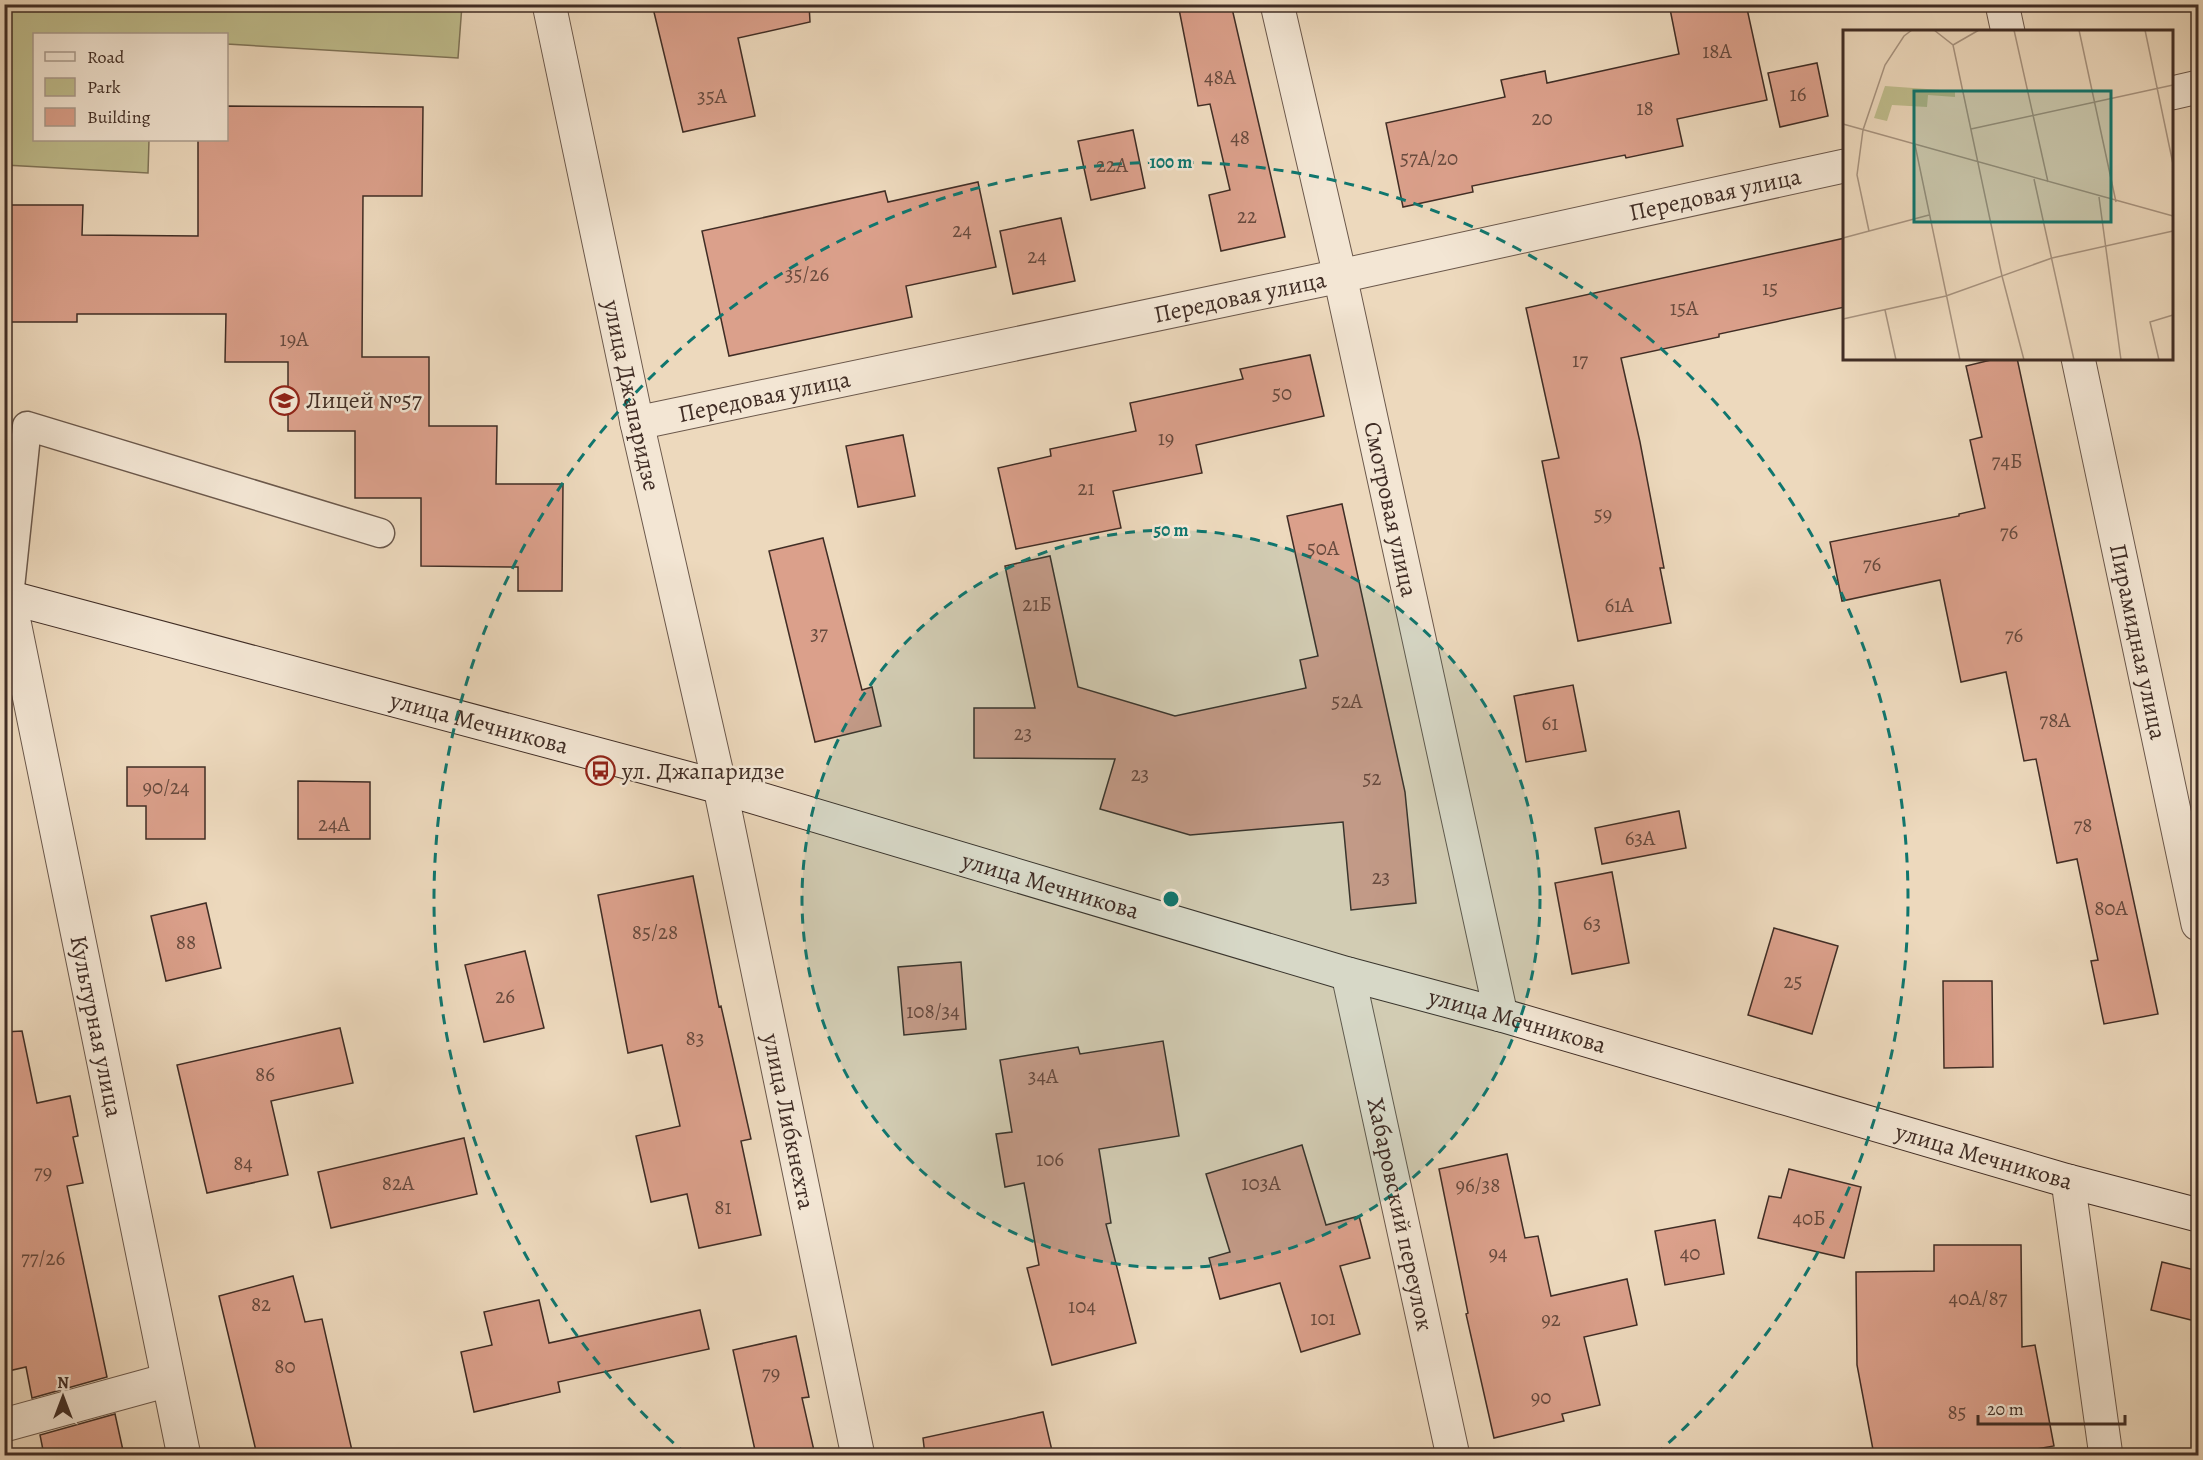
<svg xmlns="http://www.w3.org/2000/svg" width="2203" height="1460" viewBox="0 0 2203 1460" font-family="Alegreya,serif">
	<style>
		.park { fill: #bfbd8d; stroke: #807559; stroke-width: 1.5 }
		.building { fill: #dba08b; stroke: #402d25; stroke-width: 1.5 }
		.lines { fill: none; stroke-linecap: round; stroke-linejoin: round }
		.service-casing { stroke: #6b584b; stroke-width: 31 }
		.minor-casing { stroke: #6b584b; stroke-width: 35 }
		.secondary-casing { stroke: #402d25; stroke-width: 35 }
		.service { stroke: #f3e6d4; stroke-width: 28 }
		.minor { stroke: #f3e6d4; stroke-width: 33 }
		.secondary { stroke: #f3e6d4; stroke-width: 33 }
		.ring { fill: none; stroke: #0f766e; stroke-width: 3; stroke-dasharray: 10 8 }
		.labels { text-anchor: middle; stroke-width: 5; stroke-linejoin: round; paint-order: stroke }
		.number-label { font-size: 21px; fill: #674a3e }
		.street-label { font-size: 24px; fill: #402d25; stroke: #f3e6d4 }
		.poi-label { font-size: 24px; fill: #402d25; stroke: #f3e6d4; text-anchor: start }
		.inset-road { fill: none; stroke: #a89480; stroke-width: 1.5 }
		.view { fill: #0f766e; fill-opacity: 0.15; stroke: #0f766e; stroke-width: 3 }
		.inset-edge { fill: none; stroke: #402d25; stroke-width: 3 }
		.centre { fill: #0f766e; stroke: #f3e6d4; stroke-width: 3 }
		.ring-label { font-size: 18px; text-anchor: middle; font-weight: bold; fill: #0f766e; stroke: #f3e6d4; stroke-width: 5; stroke-linejoin: round; paint-order: stroke }
	</style>
	<rect width="100%" height="100%" fill="#edd9bd"/>
	<filter id="stains"><feTurbulence type="fractalNoise" baseFrequency=".00333" numOctaves="4"/><feColorMatrix values="0 0 0 0 .2 0 0 0 0 .09 0 0 0 0 .02 0 0 0 .5 -.17"/></filter>
	<radialGradient id="worn" r=".72"><stop offset=".6" stop-color="#630" stop-opacity="0"/><stop offset="1" stop-color="#630" stop-opacity=".3"/></radialGradient>
	<path class="park" d="M 4,5 L 5,4 L 462,5 L 458,58 L 227,44 L 226,34 L 34,34 L 34,140 L 149,140 L 148,173 L 5,165 Z"/>
	<path class="building" d="M 652,4 L 809,4 L 810,22 L 738,38 L 755,116 L 683,132 Z
		M 1178,4 L 1231,4 L 1285,237 L 1221,251 L 1209,195 L 1230,190 L 1210,104 L 1198,106 Z
		M 1669,4 L 1746,4 L 1767,100 L 1677,119 L 1683,146 L 1626,158 L 1625,155 L 1472,186 L 1473,192 L 1403,207 L 1386,123 L 1505,97 L 1501,80 L 1545,71 L 1547,83 L 1679,54 Z
		M 1817,63 L 1828,116 L 1780,127 L 1768,73 Z
		M 226,106 L 423,107 L 422,196 L 363,196 L 362,357 L 429,357 L 429,426 L 497,426 L 496,484 L 563,484 L 562,591 L 518,591 L 518,567 L 421,566 L 421,498 L 355,498 L 355,431 L 288,431 L 288,362 L 225,362 L 226,314 L 77,314 L 77,322 L 4,322 L 4,205 L 83,205 L 82,235 L 198,236 L 198,140 L 226,140 Z
		M 1133,130 L 1145,188 L 1091,200 L 1078,141 Z
		M 978,182 L 996,267 L 906,286 L 912,317 L 729,356 L 702,231 L 885,191 L 888,202 Z
		M 1061,218 L 1075,281 L 1013,294 L 1000,231 Z
		M 1845,238 L 1845,307 L 1719,334 L 1719,337 L 1621,358 L 1640,442 L 1664,568 L 1660,568 L 1671,623 L 1578,641 L 1542,461 L 1559,458 L 1526,308 Z
		M 1310,355 L 1324,416 L 1196,445 L 1202,473 L 1113,491 L 1121,528 L 1016,549 L 998,468 L 1051,456 L 1050,449 L 1136,431 L 1130,403 L 1243,379 L 1240,369 Z
		M 1999,358 L 2017,358 L 2158,1014 L 2104,1024 L 2091,961 L 2098,960 L 2077,859 L 2057,863 L 2036,759 L 2024,761 L 2006,672 L 1961,682 L 1940,580 L 1842,601 L 1830,542 L 1959,516 L 1959,514 L 1985,508 L 1970,440 L 1982,437 L 1966,366 Z
		M 903,435 L 915,496 L 858,507 L 846,446 Z
		M 1342,504 L 1405,792 L 1416,903 L 1351,910 L 1343,822 L 1190,835 L 1100,809 L 1115,759 L 974,758 L 974,708 L 1035,708 L 1005,566 L 1050,556 L 1078,687 L 1175,716 L 1306,688 L 1300,660 L 1318,656 L 1287,516 Z
		M 823,538 L 862,690 L 872,687 L 881,726 L 815,742 L 769,551 Z
		M 1573,685 L 1586,751 L 1526,762 L 1514,696 Z
		M 127,767 L 205,767 L 205,839 L 146,839 L 146,806 L 127,806 Z
		M 298,781 L 370,782 L 370,839 L 298,839 Z
		M 1679,811 L 1686,848 L 1602,864 L 1595,828 Z
		M 1612,872 L 1629,963 L 1572,974 L 1555,883 Z
		M 693,876 L 719,1007 L 721,1006 L 751,1139 L 741,1141 L 761,1235 L 699,1248 L 687,1194 L 651,1202 L 636,1136 L 680,1126 L 662,1045 L 628,1053 L 598,895 Z
		M 206,903 L 221,968 L 166,981 L 151,916 Z
		M 1774,928 L 1838,946 L 1812,1034 L 1748,1015 Z
		M 525,951 L 544,1028 L 484,1042 L 465,965 Z
		M 961,962 L 966,1029 L 904,1035 L 898,967 Z
		M 1943,981 L 1992,981 L 1993,1067 L 1944,1068 Z
		M 340,1028 L 353,1083 L 271,1101 L 288,1175 L 207,1193 L 177,1065 Z
		M 22,1031 L 37,1103 L 70,1096 L 78,1136 L 73,1137 L 83,1183 L 67,1186 L 107,1377 L 32,1398 L 26,1367 L 4,1372 L 4,1032 Z
		M 1163,1041 L 1179,1136 L 1099,1149 L 1111,1223 L 1106,1224 L 1136,1343 L 1052,1365 L 1027,1268 L 1039,1265 L 1024,1183 L 1005,1187 L 996,1134 L 1012,1132 L 1000,1060 L 1078,1047 L 1080,1054 Z
		M 464,1138 L 477,1194 L 331,1228 L 318,1172 Z
		M 1302,1145 L 1326,1225 L 1359,1216 L 1370,1258 L 1340,1266 L 1360,1334 L 1301,1352 L 1280,1283 L 1220,1299 L 1209,1258 L 1230,1252 L 1206,1174 Z
		M 1507,1154 L 1525,1238 L 1538,1236 L 1551,1296 L 1627,1279 L 1637,1325 L 1584,1337 L 1600,1405 L 1562,1414 L 1564,1421 L 1494,1438 L 1466,1314 L 1468,1313 L 1439,1169 Z
		M 1789,1169 L 1861,1187 L 1844,1258 L 1758,1238 L 1769,1196 L 1781,1198 Z
		M 1715,1220 L 1724,1274 L 1665,1285 L 1655,1231 Z
		M 1934,1245 L 2021,1245 L 2022,1347 L 2035,1345 L 2054,1446 L 2001,1455 L 1874,1455 L 1857,1365 L 1856,1272 L 1934,1271 Z
		M 2162,1262 L 2199,1271 L 2199,1322 L 2151,1310 Z
		M 293,1276 L 305,1322 L 322,1319 L 353,1455 L 257,1455 L 219,1296 Z
		M 539,1300 L 549,1343 L 700,1310 L 709,1349 L 558,1382 L 560,1392 L 474,1412 L 461,1352 L 492,1345 L 484,1312 Z
		M 796,1336 L 809,1397 L 802,1398 L 815,1455 L 756,1455 L 733,1350 Z
		M 1043,1412 L 1053,1455 L 925,1455 L 923,1438 Z
		M 115,1414 L 124,1455 L 44,1455 L 40,1435 Z"/>
	<g class="lines">
		<defs>
			<path id="service" d="M 9,597 L 27,426 L 380,533"/>
			<g id="minor">
				<path id="s1" d="M 549,4 L 637,423 L 720,787 L 858,1456"/>
				<path id="s2" d="M 1277,4 L 1340,276 L 1501,1015"/>
				<path d="M 2002,4 L 2008,32"/>
				<path d="M 2172,93 L 2198,87"/>
				<path id="s3" d="M 2078,358 L 2198,924"/>
				<path id="s4" d="M 637,423 L 1340,276 L 1844,166"/>
				<path id="s5" d="M 9,597 L 184,1456"/>
				<path id="s6" d="M 1348,974 L 1453,1456"/>
				<path d="M 2068,1181 L 2106,1456"/>
				<path d="M 4,1425 L 168,1380"/>
			</g>
			<g id="secondary">
				<path id="s7" d="M 4,596 L 720,787 L 1348,974 L 1501,1015 L 2068,1181 L 2198,1215"/>
			</g>
		</defs>
		<use href="#service" class="service-casing"/>
		<use href="#minor" class="minor-casing"/>
		<use href="#secondary" class="secondary-casing"/>
		<use href="#service" class="service"/>
		<use href="#minor" class="minor"/>
		<use href="#secondary" class="secondary"/>
	</g>
	<circle cx="1171" cy="899" r="369" fill="#0f766e" fill-opacity=".12"/>
	<g class="ring">
		<circle cx="1171" cy="899" r="369"/>
		<path d="M687 1455A737 737 0 1 1 1655 1455"/>
	</g>
	<defs>
		<symbol id="school-ring" viewBox="-11 -11 22 22"><circle r="9.5" fill="#f3e6d4" stroke="#8f2418" stroke-width="1.5"/><path d="M0-5L7-2L0 1L-7-2ZM-4 1L0 2.5L4 1V4Q0 6-4 4Z" fill="#8f2418"/></symbol>
		<symbol id="bus-ring" viewBox="-11 -11 22 22"><circle r="9.5" fill="#f3e6d4" stroke="#8f2418" stroke-width="1.5"/><path d="M-5-6H5V4H4V6H2V4H-2V6H-4V4H-5ZM-3.5-4V0h7V-4ZM-3.5 1.2v1.5H-2V1.2ZM2 1.2v1.5H3.5V1.2Z" fill="#8f2418"/></symbol>
	</defs>
	<g fill-rule="evenodd">
		<use href="#school-ring" x="268" y="384" width="33" height="33"/>
		<use href="#bus-ring" x="584" y="754" width="33" height="33"/>
	</g>
	<g class="labels">
		<g class="number-label">
			<text x="1717" y="58">18А</text>
			<text x="1220" y="84">48А</text>
			<text x="1798" y="101">16</text>
			<text x="712" y="103">35А</text>
			<text x="1645" y="115">18</text>
			<text x="1542" y="125">20</text>
			<text x="1240" y="144">48</text>
			<text x="1429" y="165">57А/20</text>
			<text x="1112" y="172">22А</text>
			<text x="1247" y="223">22</text>
			<text x="962" y="237">24</text>
			<text x="1037" y="263">24</text>
			<text x="807" y="281">35/26</text>
			<text x="1770" y="295">15</text>
			<text x="1684" y="315">15А</text>
			<text x="294" y="346">19А</text>
			<text x="1580" y="367">17</text>
			<text x="1282" y="400">50</text>
			<text x="1166" y="445">19</text>
			<text x="2007" y="468">74Б</text>
			<text x="1086" y="495">21</text>
			<text x="1603" y="521">59</text>
			<text x="2009" y="539">76</text>
			<text x="1323" y="555">50А</text>
			<text x="1872" y="571">76</text>
			<text x="1037" y="611">21Б</text>
			<text x="1619" y="612">61А</text>
			<text x="819" y="640">37</text>
			<text x="2014" y="642">76</text>
			<text x="1347" y="708">52А</text>
			<text x="2055" y="727">78А</text>
			<text x="1550" y="730">61</text>
			<text x="1023" y="740">23</text>
			<text x="1140" y="781">23</text>
			<text x="1372" y="785">52</text>
			<text x="166" y="794">90/24</text>
			<text x="334" y="831">24А</text>
			<text x="2083" y="832">78</text>
			<text x="1640" y="845">63А</text>
			<text x="1381" y="884">23</text>
			<text x="2111" y="915">80А</text>
			<text x="1592" y="930">63</text>
			<text x="655" y="939">85/28</text>
			<text x="186" y="949">88</text>
			<text x="1793" y="988">25</text>
			<text x="505" y="1003">26</text>
			<text x="933" y="1018">108/34</text>
			<text x="695" y="1045">83</text>
			<text x="265" y="1081">86</text>
			<text x="1043" y="1083">34А</text>
			<text x="1050" y="1166">106</text>
			<text x="243" y="1170">84</text>
			<text x="43" y="1179">79</text>
			<text x="398" y="1190">82А</text>
			<text x="1261" y="1190">103А</text>
			<text x="1478" y="1192">96/38</text>
			<text x="723" y="1214">81</text>
			<text x="1809" y="1225">40Б</text>
			<text x="1498" y="1260">94</text>
			<text x="1690" y="1260">40</text>
			<text x="43" y="1265">77/26</text>
			<text x="1978" y="1305">40А/87</text>
			<text x="261" y="1311">82</text>
			<text x="1082" y="1313">104</text>
			<text x="1323" y="1325">101</text>
			<text x="1551" y="1326">92</text>
			<text x="285" y="1373">80</text>
			<text x="771" y="1380">79</text>
			<text x="1541" y="1404">90</text>
			<text x="1957" y="1419">85</text>
		</g>
		<g class="street-label">
			<text dy="8" stroke="none"><textPath href="#s4" startOffset="1102">Передовая улица</textPath></text>
			<text dy="8" stroke="none"><textPath href="#s4" startOffset="616">Передовая улица</textPath></text>
			<text dy="8" stroke="none"><textPath href="#s4" startOffset="130">Передовая улица</textPath></text>
			<text dy="8" stroke="none"><textPath href="#s1" startOffset="400">улица Джапаридзе</textPath></text>
			<text dy="8" stroke="none"><textPath href="#s2" startOffset="518">Смотровая улица</textPath></text>
			<text dy="8" stroke="none"><textPath href="#s3" startOffset="290">Пирамидная улица</textPath></text>
			<text dy="8" stroke="none"><textPath href="#s7" startOffset="492">улица Мечникова</textPath></text>
			<text dy="8" stroke="none"><textPath href="#s7" startOffset="1086">улица Мечникова</textPath></text>
			<text dy="8" stroke="none"><textPath href="#s7" startOffset="1572">улица Мечникова</textPath></text>
			<text dy="8" stroke="none"><textPath href="#s5" startOffset="438">Культурная улица</textPath></text>
			<text dy="8" stroke="none"><textPath href="#s1" startOffset="1143">улица Либкнехта</textPath></text>
			<text dy="8" stroke="none"><textPath href="#s7" startOffset="2058">улица Мечникова</textPath></text>
			<text dy="8" stroke="none"><textPath href="#s6" startOffset="246">Хабаровский переулок</textPath></text>
		</g>
		<g class="poi-label">
			<text x="306" y="408">Лицей №57</text>
			<text x="622" y="779">ул. Джапаридзе</text>
		</g>
	</g>
	<g transform="translate(1843 30)">
		<rect width="330" height="330" fill="#edd9bd"/>
		<path d="M 42,56 L 112,61 L 112,67 L 85,65 L 84,77 L 49,75 L 44,91 L 31,88 Z" fill="#bfbd8d"/>
		<path class="inset-road" d="M 91,0 L 110,15 L 159,246 L 181,330M 171,0 L 205,152M 236,0 L 273,172M 302,0 L 330,134M 110,15 L 136,0M 0,94 L 330,186M 128,99 L 330,55M 72,115 L 117,330M 191,149 L 231,330M 256,167 L 278,330M 26,201 L 14,145 L 20,100 L 42,35 L 61,6 L 69,0M 0,208 L 86,185M 42,280 L 53,330M 0,289 L 103,266 L 209,228 L 330,201M 316,330 L 307,292 L 330,285"/>
		<path class="view" d="M 71,61 L 268,61 L 268,192 L 71,192 Z"/>
		<rect width="330" height="330" class="inset-edge"/>
	</g>
	<circle cx="1171" cy="899" r="9" class="centre"/>
	<g class="ring-label">
		<text x="1171" y="168">100 m</text>
		<text x="1171" y="536">50 m</text>
	</g>
	<rect width="2203" height="1460" fill="none" stroke="#edd9bd" stroke-width="24"/>
	<rect x="6" y="6" width="2191" height="1448" fill="none" stroke="#402d25" stroke-width="3"/>
	<rect x="12" y="12" width="2179" height="1436" fill="none" stroke="#402d25" stroke-width="1.5"/>
	<rect x="33" y="33" width="195" height="108" fill="#f3e6d4" stroke="#ab9c8e" stroke-width="1.5"/>
	<rect x="45" y="52" width="30" height="9" fill="#f3e6d4" stroke="#ab9c8e" stroke-width="1.5"/>
	<text x="87" y="63" font-size="18" fill="#402d25">Road</text>
	<rect x="45" y="78" width="30" height="18" fill="#bfbd8d" stroke="#ab9c8e" stroke-width="1.5"/>
	<text x="87" y="93" font-size="18" fill="#402d25">Park</text>
	<rect x="45" y="108" width="30" height="18" fill="#dba08b" stroke="#ab9c8e" stroke-width="1.5"/>
	<text x="87" y="123" font-size="18" fill="#402d25">Building</text>
	<g transform="translate(63 1397)" stroke="#f3e6d4" stroke-width="4.5" paint-order="stroke">
	<path d="M0-4.5L10 22L0 15L-10 22Z" fill="#402d25"/>
	<text y="-9" font-size="16" font-weight="bold" text-anchor="middle" fill="#402d25">N</text>
	</g>
	<path d="M1978 1415v9h147v-9" fill="none" stroke="#402d25" stroke-width="3"/>
	<text x="1987" y="1415" font-size="18" fill="#402d25" stroke="#f3e6d4" stroke-width="4.5" paint-order="stroke">20 m</text>
	<rect width="100%" height="100%" filter="url(#stains)"/>
	<rect width="100%" height="100%" fill="url(#worn)"/>
</svg>
